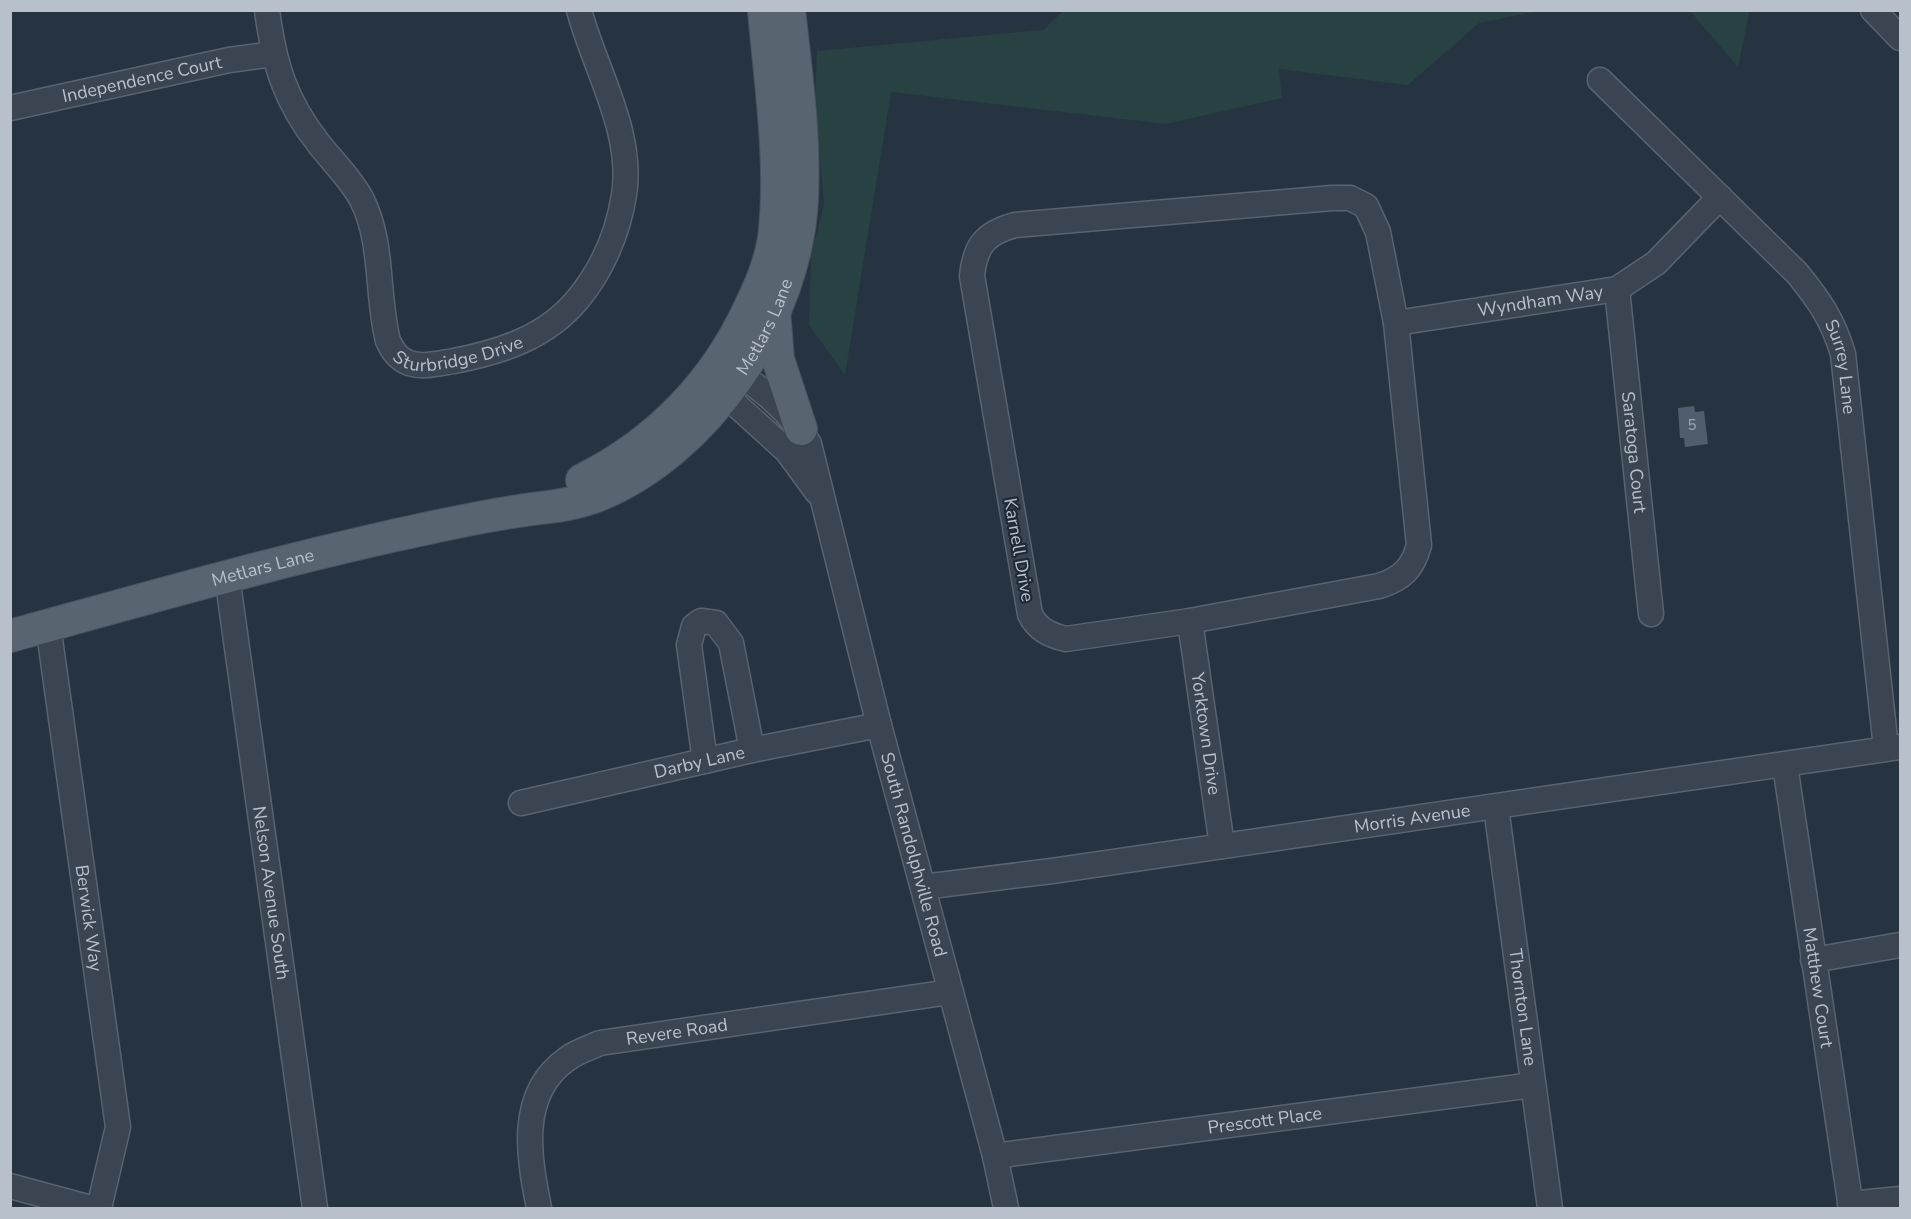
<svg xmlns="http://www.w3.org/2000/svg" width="1911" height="1219" viewBox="0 0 1911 1219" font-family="'Nunito Sans',sans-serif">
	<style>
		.green { fill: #284143 }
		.building { fill: #4f5d6d }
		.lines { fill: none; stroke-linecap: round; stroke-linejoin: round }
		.minor-casing { stroke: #59636f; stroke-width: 27 }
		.major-casing { stroke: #47515e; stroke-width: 34 }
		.minor { stroke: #3b4552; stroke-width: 24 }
		.major { stroke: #596471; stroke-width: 32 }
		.labels { text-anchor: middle; stroke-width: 4.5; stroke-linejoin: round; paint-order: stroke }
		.number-label { font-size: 15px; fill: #9ea7b4 }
		.street-label { font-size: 18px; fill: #b8c0cc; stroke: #1f2a37 }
	</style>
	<rect width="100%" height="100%" fill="#263442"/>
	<path class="green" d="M 1063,11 L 1063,10 L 1538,11 L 1479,23 L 1408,85 L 1279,69 L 1282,98 L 1166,124 L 891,92 L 845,375 L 809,325 L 811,256 L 824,204 L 815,99 L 817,51 L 1043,30 Z
		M 1690,11 L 1747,11 L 1749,14 L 1738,67 Z"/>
	<path class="building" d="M 1694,406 L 1695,412 L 1704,411 L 1708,444 L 1685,447 L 1684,438 L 1680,438 L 1678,408 Z"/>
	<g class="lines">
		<defs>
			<g id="minor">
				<path id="s1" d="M 267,10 C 274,64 285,101 319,144 C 333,162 350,178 361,198 C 384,242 376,294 388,341 C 393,351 398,359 409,363 C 424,368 440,363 454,361 C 501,352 547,337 578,299 C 602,270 618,233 624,195 C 634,132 595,70 579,10"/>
				<path d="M 1873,10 L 1900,38"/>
				<path id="s2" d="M 1600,80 L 1797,273 C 1819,300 1833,320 1843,354 L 1886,748"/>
				<path id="s3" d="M 10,108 L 229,60 L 273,54"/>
				<path d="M 1332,198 L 1350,198 L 1366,206 L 1378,232 L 1396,323 L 1419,545 C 1413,568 1402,579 1379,586 L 1190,621 L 1066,639 C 1049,635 1037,629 1030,614 L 972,276 C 975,246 985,233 1015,225 Z"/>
				<path id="s4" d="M 1617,289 L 1651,614"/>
				<path id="s5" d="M 1396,323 L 1617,289 L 1656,263 L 1720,197"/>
				<path id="s6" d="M 726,364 C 757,386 790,409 809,444 L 879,725 L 995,1156 L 1006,1208"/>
				<path d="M 712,383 L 787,451 L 817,492"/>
				<path id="s7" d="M 227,576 L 315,1208"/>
				<path id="s8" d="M 1190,621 L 1222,846"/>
				<path id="s9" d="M 48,625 L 118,1127 L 99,1208"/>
				<path d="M 705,761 L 689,645 L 694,626 L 701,621 L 716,623 L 731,643 L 752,750"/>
				<path id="s10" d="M 1785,765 L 1851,1208"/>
				<path id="s11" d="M 521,803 L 752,750 L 879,725"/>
				<path id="s12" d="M 1496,807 L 1550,1208"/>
				<path id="s13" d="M 923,887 L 1052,871 L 1900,747"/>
				<path d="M 1813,960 L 1900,945"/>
				<path id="s14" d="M 995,1156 L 1533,1085"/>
				<path d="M 10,1186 L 91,1208"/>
				<path d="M 1850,1204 L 1900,1199"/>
				<path id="s15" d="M 539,1208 C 529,1158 517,1094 567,1059 C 576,1052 589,1048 600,1043 L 950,992"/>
			</g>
			<g id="major">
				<path d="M 774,311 L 778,359 L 801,429"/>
				<path d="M 582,480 C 657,443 715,383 750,307 C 762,283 773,256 775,229 C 782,157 770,82 764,10"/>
				<path id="s16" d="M 10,636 C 137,601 263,565 392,536 C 434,527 476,517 519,511 C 544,507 569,506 594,497 C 707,453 797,319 802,198 C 805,136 796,72 789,10"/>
			</g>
		</defs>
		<use href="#minor" class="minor-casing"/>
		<use href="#major" class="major-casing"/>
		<use href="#minor" class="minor"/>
		<use href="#major" class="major"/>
	</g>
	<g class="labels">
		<g class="number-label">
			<text x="1692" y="430">5</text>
		</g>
		<g class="street-label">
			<text dy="6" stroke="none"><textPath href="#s3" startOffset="135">Independence Court</textPath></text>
			<text dy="6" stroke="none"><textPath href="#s5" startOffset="146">Wyndham Way</textPath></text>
			<text dy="6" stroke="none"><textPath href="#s16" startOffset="848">Metlars Lane</textPath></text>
			<text dy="6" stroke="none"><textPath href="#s1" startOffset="442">Sturbridge Drive</textPath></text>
			<text dy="6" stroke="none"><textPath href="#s2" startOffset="382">Surrey Lane</textPath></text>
			<text dy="6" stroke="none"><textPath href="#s4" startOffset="164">Saratoga Court</textPath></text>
			<text transform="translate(1019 550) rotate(80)" y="6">Karnell Drive</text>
			<text dy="6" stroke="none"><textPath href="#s16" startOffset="262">Metlars Lane</textPath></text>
			<text dy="6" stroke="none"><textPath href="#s8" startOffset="114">Yorktown Drive</textPath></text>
			<text dy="6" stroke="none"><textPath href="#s11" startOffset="183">Darby Lane</textPath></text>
			<text dy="6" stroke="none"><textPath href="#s13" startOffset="494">Morris Avenue</textPath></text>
			<text dy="6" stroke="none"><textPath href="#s6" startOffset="540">South Randolphville Road</textPath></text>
			<text dy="6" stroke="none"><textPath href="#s7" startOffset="320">Nelson Avenue South</textPath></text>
			<text dy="6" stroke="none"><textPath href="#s9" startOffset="296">Berwick Way</textPath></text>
			<text dy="6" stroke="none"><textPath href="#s10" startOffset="225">Matthew Court</textPath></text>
			<text dy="6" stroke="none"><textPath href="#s12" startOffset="202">Thornton Lane</textPath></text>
			<text dy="6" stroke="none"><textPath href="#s15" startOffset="276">Revere Road</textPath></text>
			<text dy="6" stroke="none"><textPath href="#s14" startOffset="272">Prescott Place</textPath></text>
		</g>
	</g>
	<rect width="1911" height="1219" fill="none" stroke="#b8c0cc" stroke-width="24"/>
</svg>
